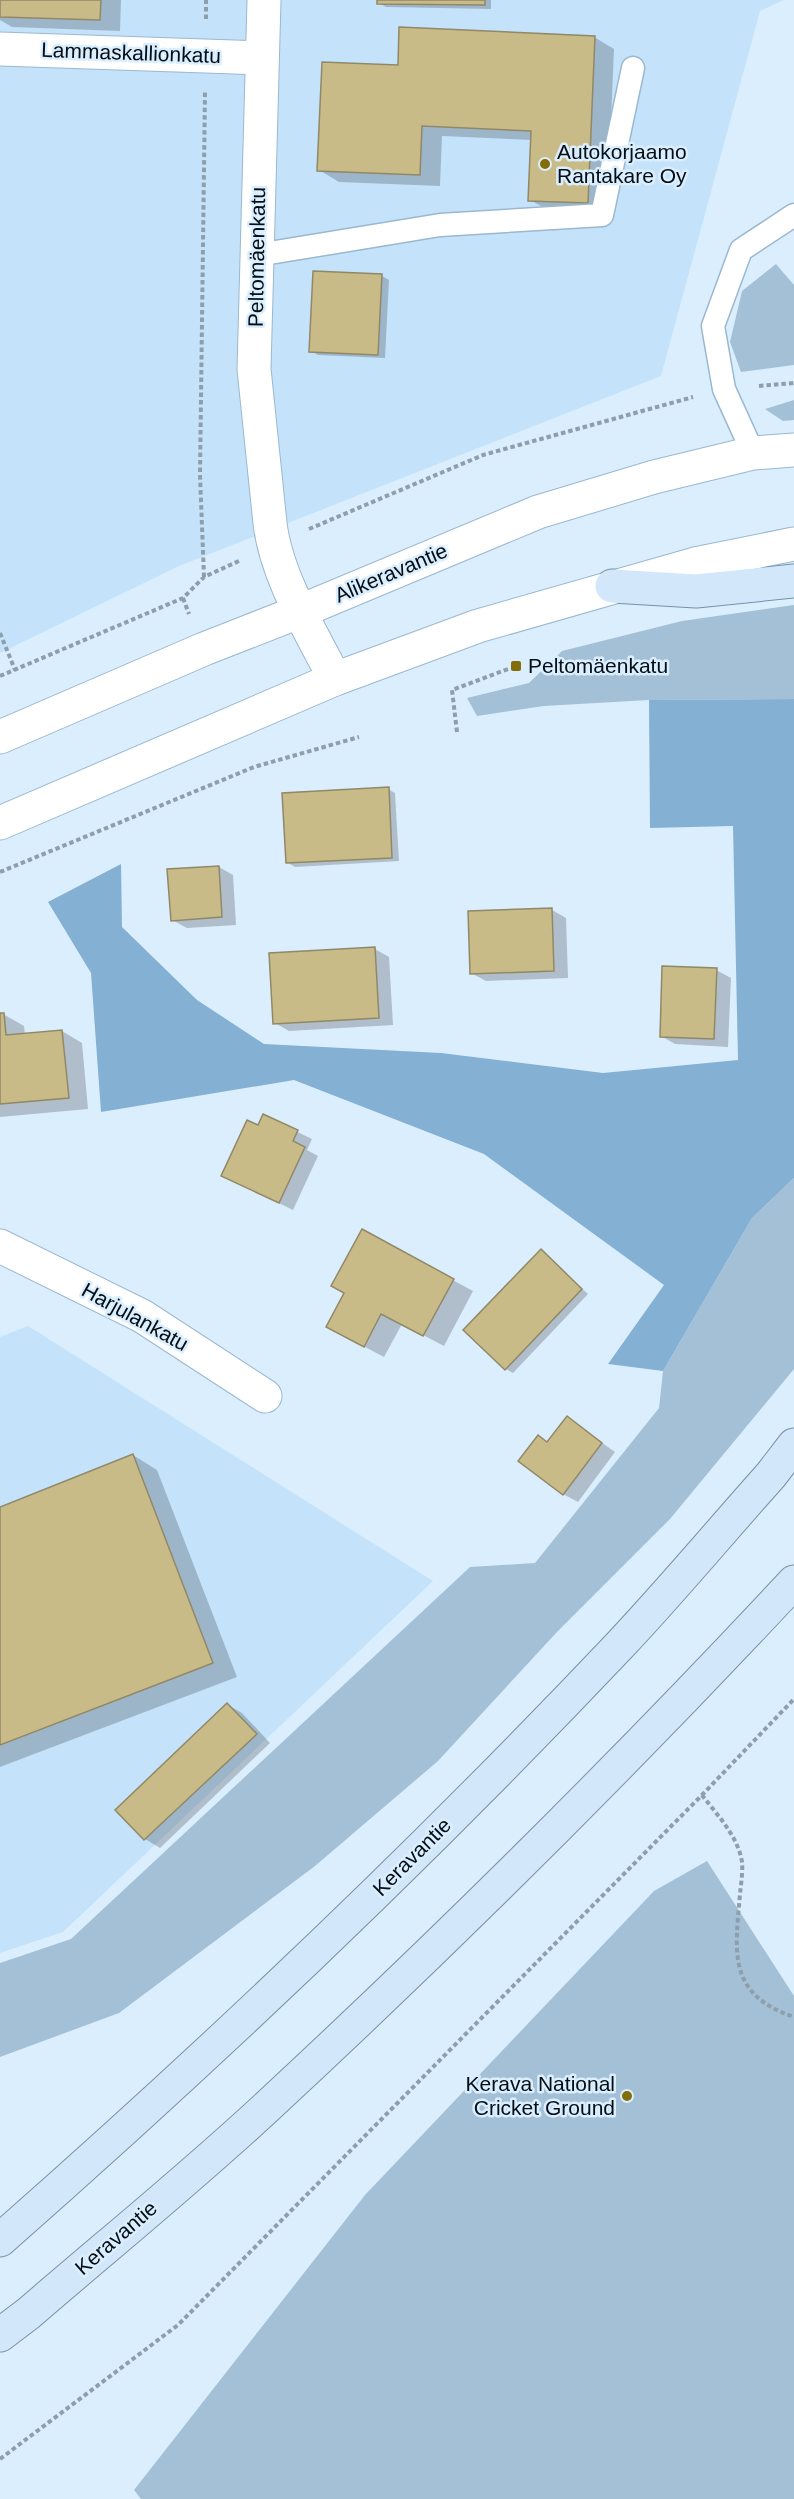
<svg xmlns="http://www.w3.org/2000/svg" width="794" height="2499" viewBox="0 0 794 2499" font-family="Arial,sans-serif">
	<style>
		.built { fill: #c4e3fb }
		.green { fill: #a4c0d6 }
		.forest { fill: #84b1d3 }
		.shadow { fill: #0003 }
		.building { fill: #c8bb88; stroke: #918867; stroke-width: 1.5 }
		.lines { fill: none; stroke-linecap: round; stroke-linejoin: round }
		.service-casing { stroke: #9ab8d0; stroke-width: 25 }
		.minor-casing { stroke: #9ab8d0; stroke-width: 35 }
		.tertiary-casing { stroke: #9ab8d0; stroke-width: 35 }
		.primary-casing { stroke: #7692a8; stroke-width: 35 }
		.path { stroke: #8e9eaa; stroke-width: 4; stroke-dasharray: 4.5 3; stroke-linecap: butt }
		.service { stroke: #fff; stroke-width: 22 }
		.minor { stroke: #fff; stroke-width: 33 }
		.tertiary { stroke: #fff; stroke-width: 33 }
		.primary { stroke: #d2e8fa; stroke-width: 33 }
		.poi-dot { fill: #826d08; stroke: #dbeefd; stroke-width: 2 }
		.labels { text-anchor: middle; stroke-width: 5; stroke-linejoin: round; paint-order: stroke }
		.street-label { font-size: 21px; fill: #040e16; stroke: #dbeefd }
		.poi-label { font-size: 21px; fill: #040e16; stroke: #dbeefd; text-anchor: start }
	</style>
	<rect width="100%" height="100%" fill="#dbeefd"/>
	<path class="built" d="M 0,0 L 784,0 L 760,11 L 661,376 L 179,566 L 0,653 Z
		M 28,1326 L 433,1581 L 63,1932 L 0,1953 L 0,1337 Z"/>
	<path class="green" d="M 776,264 L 794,285 L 794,365 L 741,372 L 730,342 L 742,291 Z
		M 794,400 L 794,420 L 783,421 L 765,409 Z
		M 794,605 L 794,699 L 649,700 L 544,706 L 477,716 L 467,698 L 529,683 L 562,651 L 682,621 Z
		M 794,1178 L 794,1369 L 670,1519 L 557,1632 L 438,1761 L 315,1866 L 119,2013 L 0,2057 L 0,1963 L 71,1939 L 470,1567 L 535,1563 L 659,1408 L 663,1371 L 752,1218 Z
		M 707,1861 L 794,1996 L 794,2499 L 141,2499 L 134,2490 L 365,2195 L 654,1891 Z"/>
	<path class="forest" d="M 794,699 L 794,1178 L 752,1218 L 663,1371 L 608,1364 L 664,1285 L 484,1154 L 294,1080 L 101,1112 L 91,973 L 48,902 L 121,864 L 122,927 L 197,1000 L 264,1044 L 441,1053 L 603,1073 L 738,1060 L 733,826 L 650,828 L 649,700 Z"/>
	<path class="shadow" d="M 0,0 L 121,0 L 120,31 L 12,27 L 0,20 Z
		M 379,0 L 491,0 L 491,9 L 386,7 L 379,3 Z
		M 594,37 L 614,49 L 607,214 L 550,211 L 530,200 L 533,140 L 442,136 L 440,186 L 339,182 L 319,170 L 399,67 Z
		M 382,276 L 389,280 L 385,358 L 318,355 L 311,351 Z
		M 388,789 L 395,793 L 399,861 L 295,867 L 288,863 Z
		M 219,867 L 233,875 L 236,925 L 187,928 L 172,920 Z
		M 552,910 L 566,918 L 568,978 L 486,981 L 471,973 L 470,913 Z
		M 375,949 L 389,957 L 393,1025 L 289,1031 L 275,1023 Z
		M 716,970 L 731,978 L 728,1047 L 675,1044 L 661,1036 Z
		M 3,1014 L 24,1026 L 25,1035 L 62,1031 L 82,1043 L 88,1109 L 0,1117 L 0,1015 Z
		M 264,1116 L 312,1139 L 307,1150 L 318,1156 L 293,1210 L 223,1176 L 259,1127 Z
		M 362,1231 L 473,1291 L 444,1346 L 402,1324 L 384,1357 L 348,1338 Z
		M 541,1251 L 588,1294 L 513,1373 L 506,1369 Z
		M 567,1418 L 615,1452 L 578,1502 L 563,1494 L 539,1437 L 549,1443 Z
		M 133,1455 L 157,1470 L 237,1677 L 0,1767 L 0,1508 Z
		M 228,1705 L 242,1713 L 270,1743 L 160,1848 L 145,1839 L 117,1810 Z"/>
	<path class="building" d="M 0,0 L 101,0 L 100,20 L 0,17 Z
		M 377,0 L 485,0 L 485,5 L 377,4 Z
		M 399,27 L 595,36 L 588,203 L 528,201 L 531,131 L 422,126 L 420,175 L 317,171 L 322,62 L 398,65 Z
		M 313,271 L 382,274 L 378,355 L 309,352 Z
		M 389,787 L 392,858 L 286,863 L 282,793 Z
		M 219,866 L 222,917 L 171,921 L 167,869 Z
		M 552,908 L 554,971 L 470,974 L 468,911 Z
		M 375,947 L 379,1018 L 273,1024 L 269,953 Z
		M 662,966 L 717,968 L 714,1039 L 660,1037 Z
		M 0,1013 L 4,1013 L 6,1035 L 62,1030 L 69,1098 L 0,1104 Z
		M 263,1114 L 298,1130 L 293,1141 L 305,1147 L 279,1203 L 221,1176 L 247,1120 L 258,1125 Z
		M 362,1229 L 454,1279 L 423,1336 L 381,1314 L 364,1347 L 326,1327 L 344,1293 L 331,1286 Z
		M 541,1249 L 582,1289 L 505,1370 L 463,1330 Z
		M 567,1416 L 602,1443 L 563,1495 L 518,1461 L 538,1435 L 547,1442 Z
		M 133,1454 L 213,1663 L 0,1745 L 0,1507 Z
		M 227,1703 L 257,1734 L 144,1840 L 115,1810 Z"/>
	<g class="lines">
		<defs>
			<path id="service" d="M 257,255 L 440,225 L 602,215 L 633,68
				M 753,453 L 724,389 L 713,326 L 741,250 L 794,215"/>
			<path id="minor" d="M 264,0 L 254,369 L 270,523 C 276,576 311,632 335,679
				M 0,49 L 262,58
				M 0,1246 L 142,1316 L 265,1396"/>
			<path id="tertiary" d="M 0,737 L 204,649 L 301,611 L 538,512 L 654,477 L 753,453 L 794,450
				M 0,823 L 335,679 L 478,626 L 695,564 L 794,544"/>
			<path id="primary" d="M 612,586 L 696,591 L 794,581
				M 0,2240 C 215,2051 422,1854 619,1646 C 671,1591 720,1532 771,1475 L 794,1445
				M 0,2335 L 29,2313 C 110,2243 193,2176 270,2104 C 451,1936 626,1762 794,1582"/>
		</defs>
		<use href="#service" class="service-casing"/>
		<use href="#minor" class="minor-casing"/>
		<use href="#tertiary" class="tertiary-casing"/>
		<use href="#primary" class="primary-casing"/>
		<path class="path" d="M 206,19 L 206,0
			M 759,386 L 794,383
			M 309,529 L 483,455 L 693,397
			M 204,577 L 200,475 L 205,92
			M 183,598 L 189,614
			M 0,633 L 15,670
			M 0,676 L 183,598 L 204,577 L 239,561
			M 457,732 L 452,690 L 516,666
			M 0,872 L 254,767 L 359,737
			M 702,1795 C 717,1815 738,1836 742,1862 C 743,1871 741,1884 740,1894 C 735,1953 727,1994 794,2017
			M 0,2459 L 178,2325 L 702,1795 L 794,1699"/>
		<use href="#service" class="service"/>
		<use href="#minor" class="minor"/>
		<use href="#tertiary" class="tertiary"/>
		<use href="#primary" class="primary"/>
	</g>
	<g class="poi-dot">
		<circle cx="545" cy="164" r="6"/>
		<rect x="510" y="660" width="12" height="12" rx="3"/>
		<circle cx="627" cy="2096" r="6"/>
	</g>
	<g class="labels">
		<g class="street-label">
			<text transform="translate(131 53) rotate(2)" y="7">Lammaskallionkatu</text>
			<text transform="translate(257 257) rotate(-89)" y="7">Peltomäenkatu</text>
			<text transform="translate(391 573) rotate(-23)" y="7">Alikeravantie</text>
			<text transform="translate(135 1317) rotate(29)" y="7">Harjulankatu</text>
			<text transform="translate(412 1857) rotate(-45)" y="7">Keravantie</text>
			<text transform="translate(116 2238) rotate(-41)" y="7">Keravantie</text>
		</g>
		<g class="poi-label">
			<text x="557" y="159">Autokorjaamo<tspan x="557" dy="24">Rantakare Oy</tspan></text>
			<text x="528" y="673">Peltomäenkatu</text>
			<text x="615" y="2091" text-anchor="end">Kerava National<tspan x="615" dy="24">Cricket Ground</tspan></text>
		</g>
	</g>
</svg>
